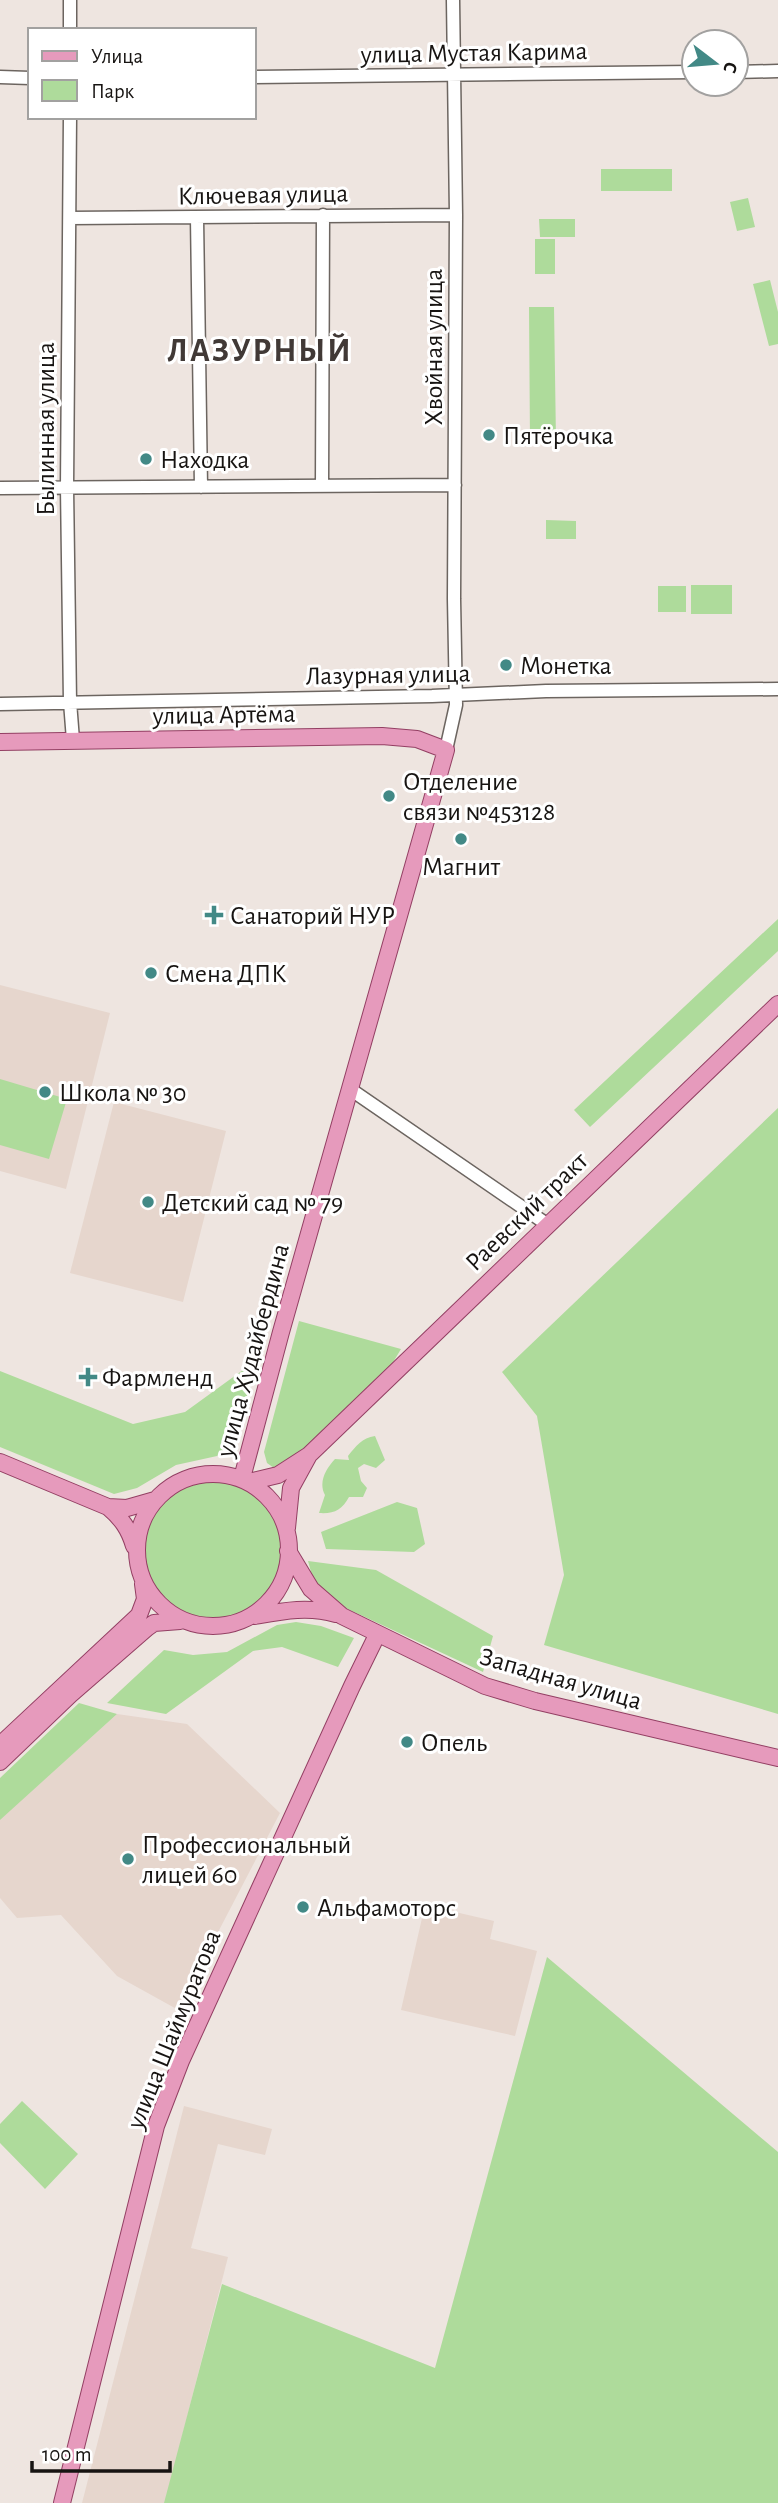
<svg xmlns="http://www.w3.org/2000/svg" width="778" height="2503" viewBox="0 0 778 2503" font-family="'Alegreya Sans',sans-serif">
	<style>
		.built { fill: #e6d6cd }
		.green { fill: #aedb9b }
		.lines { fill: none; stroke-linecap: round; stroke-linejoin: round }
		.minor-casing { stroke: #6c6560; stroke-width: 15 }
		.major-casing { stroke: #933f63; stroke-width: 18 }
		.minor { stroke: #fff; stroke-width: 12 }
		.major { stroke: #e69abc; stroke-width: 16 }
		.poi-dot { fill: #428986; stroke: #fff; stroke-width: 2.5 }
		.labels { text-anchor: middle; stroke-width: 6; stroke-linejoin: round; paint-order: stroke }
		.street-label { font-size: 26px; fill: #171412; stroke: #fff }
		.poi-label { font-size: 26px; fill: #171412; stroke: #fff; text-anchor: start }
		.district-label { font-size: 33px; font-weight: bold; letter-spacing: 2px; fill: #413936; stroke: #fff }
	</style>
	<rect width="100%" height="100%" fill="#eee5e0"/>
	<path class="built" d="M 0,985 L 110,1013 L 66,1189 L 0,1171 Z
		M 114,1102 L 226,1131 L 183,1302 L 70,1273 Z
		M 117,1714 L 187,1724 L 280,1813 L 203,1961 L 182,2012 L 117,1976 L 61,1915 L 17,1918 L 0,1898 L 0,1819 Z
		M 425,1905 L 494,1921 L 490,1939 L 537,1951 L 515,2036 L 401,2010 Z
		M 184,2106 L 272,2129 L 265,2155 L 218,2144 L 191,2248 L 228,2257 L 165,2503 L 82,2503 Z"/>
	<path class="green" d="M 601,169 L 672,169 L 672,191 L 601,191 Z
		M 748,198 L 755,227 L 737,231 L 730,202 Z
		M 539,219 L 575,219 L 575,237 L 540,237 Z
		M 535,239 L 555,239 L 555,274 L 535,274 Z
		M 770,280 L 778,312 L 778,344 L 769,346 L 753,284 Z
		M 529,307 L 554,307 L 556,441 L 530,442 Z
		M 546,520 L 576,521 L 576,539 L 546,539 Z
		M 691,585 L 732,585 L 732,614 L 691,614 Z
		M 658,586 L 686,586 L 686,612 L 658,612 Z
		M 778,919 L 778,951 L 590,1127 L 574,1110 Z
		M 0,1079 L 67,1099 L 49,1159 L 0,1145 Z
		M 778,1108 L 778,1714 L 544,1645 L 564,1575 L 537,1416 L 502,1372 Z
		M 299,1321 L 401,1349 L 392,1364 L 294,1462 L 274,1468 L 267,1463 L 264,1452 Z
		M 258,1359 L 233,1444 L 217,1456 L 176,1465 L 137,1488 L 114,1494 L 0,1447 L 0,1371 L 133,1424 L 185,1412 Z
		M 375,1436 L 385,1460 L 376,1468 L 364,1464 L 358,1468 L 361,1481 L 367,1488 L 363,1497 L 349,1497 C 342,1510 334,1514 319,1513 L 325,1495 C 318,1482 326,1469 335,1459 L 349,1460 L 348,1456 C 356,1446 362,1438 375,1436 Z
		M145 1550a68 68 0 1 1 136 0a68 68 0 1 1-136 0Z
		M 397,1502 L 417,1508 L 425,1544 L 414,1552 L 326,1549 L 321,1532 Z
		M 308,1561 L 376,1570 L 493,1636 L 483,1672 L 337,1604 L 313,1579 Z
		M 296,1622 L 321,1626 L 354,1638 L 338,1667 L 282,1647 L 253,1651 L 166,1714 L 107,1703 L 164,1650 L 193,1655 L 227,1652 L 277,1625 Z
		M 79,1703 L 117,1714 L 0,1820 L 0,1778 Z
		M 547,1957 L 778,2152 L 778,2503 L 164,2503 L 222,2284 L 435,2368 Z
		M 22,2101 L 78,2154 L 45,2189 L 0,2143 L 0,2124 Z"/>
	<g class="lines">
		<defs>
			<path id="minor" d="M 70,0 L 70,30
				M 736,72 L 778,71
				M 0,77 L 30,78
				M 254,77 L 694,72
				M 70,117 L 67,487 L 70,702 L 73,740
				M 70,218 L 456,215
				M 197,218 L 201,487
				M 322,486 L 323,215
				M 0,488 L 455,485
				M 0,704 L 432,696 L 546,691 L 778,689
				M 446,750 L 456,705 L 454,599 L 456,215 L 453,0
				M 350,1089 L 548,1225"/>
			<path id="major" d="M 0,742 L 382,736 L 417,739 L 446,750 L 281,1332 L 242,1478
				M 0,1462 L 108,1507 C 122,1519 129,1529 134,1546
				M137 1550a76 76 0 1 1 152 0a76 76 0 1 1-152 0Z
				M 249,1482 L 278,1475 L 309,1455 L 778,1004
				M 108,1507 L 127,1508 L 155,1500
				M 287,1528 L 291,1488 L 308,1457
				M 288,1551 L 311,1589 L 342,1616 L 485,1686 L 535,1701 L 778,1758
				M 255,1616 C 283,1611 308,1606 336,1614
				M 0,1745 L 139,1615 L 145,1599 L 143,1584
				M 0,1762 L 70,1695 L 147,1628 L 154,1623 L 180,1621
				M 62,2503 L 156,2126 L 181,2061 L 352,1686 L 377,1635"/>
		</defs>
		<use href="#minor" class="minor-casing"/>
		<use href="#major" class="major-casing"/>
		<use href="#minor" class="minor"/>
		<use href="#major" class="major"/>
	</g>
	<g class="poi-dot">
		<circle cx="489" cy="435" r="7"/>
		<circle cx="146" cy="459" r="7"/>
		<circle cx="506" cy="665" r="7"/>
		<circle cx="389" cy="796" r="7"/>
		<circle cx="461" cy="839" r="7"/>
		<path d="M210.5 904.5h7v7h7v7h-7v7h-7v-7h-7v-7h7z"/>
		<circle cx="151" cy="973" r="7"/>
		<circle cx="45" cy="1092" r="7"/>
		<circle cx="148" cy="1202" r="7"/>
		<path d="M84.5 1366.5h7v7h7v7h-7v7h-7v-7h-7v-7h7z"/>
		<circle cx="407" cy="1742" r="7"/>
		<circle cx="128" cy="1859" r="7"/>
		<circle cx="303" cy="1907" r="7"/>
	</g>
	<g class="labels">
		<g class="street-label">
			<text transform="translate(474 52) rotate(-1)" y="9">улица Мустая Карима</text>
			<text transform="translate(263 194) rotate(-1)" y="9">Ключевая улица</text>
			<text transform="translate(433 347) rotate(-90)" y="9">Хвойная улица</text>
			<text transform="translate(45 429) rotate(-90)" y="9">Былинная улица</text>
			<text transform="translate(388 674) rotate(-1)" y="9">Лазурная улица</text>
			<text transform="translate(224 714) rotate(-1)" y="9">улица Артёма</text>
			<text transform="translate(526 1211) rotate(-44)" y="9">Раевский тракт</text>
			<text transform="translate(252 1350) rotate(-75)" y="9">улица Худайбердина</text>
			<text transform="translate(561 1678) rotate(16)" y="9">Западная улица</text>
			<text transform="translate(173 2029) rotate(-68)" y="9">улица Шаймуратова</text>
		</g>
		<g class="poi-label">
			<text x="503" y="444">Пятёрочка</text>
			<text x="160" y="468">Находка</text>
			<text x="520" y="674">Монетка</text>
			<text x="403" y="790">Отделение<tspan x="403" dy="30">связи №453128</tspan></text>
			<text x="461" y="875" text-anchor="middle">Магнит</text>
			<text x="230" y="924">Санаторий НУР</text>
			<text x="165" y="982">Смена ДПК</text>
			<text x="59" y="1101">Школа № 30</text>
			<text x="162" y="1211">Детский сад № 79</text>
			<text x="102" y="1386">Фармленд</text>
			<text x="421" y="1751">Опель</text>
			<text x="142" y="1853">Профессиональный<tspan x="142" dy="30">лицей 60</tspan></text>
			<text x="317" y="1916">Альфамоторс</text>
		</g>
		<g class="district-label">
			<text x="260" y="361">ЛАЗУРНЫЙ</text>
		</g>
	</g>
	<rect x="28" y="28" width="228" height="91" fill="#ffffff" stroke="#a2a1a0" stroke-width="2"/>
	<rect x="42" y="51" width="35" height="10" fill="#e69abc" stroke="#a2a1a0" stroke-width="2"/>
	<text x="91" y="63" font-size="21" fill="#171412">Улица</text>
	<rect x="42" y="80" width="35" height="21" fill="#aedb9b" stroke="#a2a1a0" stroke-width="2"/>
	<text x="91" y="98" font-size="21" fill="#171412">Парк</text>
	<g transform="translate(715 63) rotate(106)"><circle r="33" fill="#ffffff" stroke="#a2a1a0" stroke-width="2"/>
	<path d="M0-5L12 26L0 18L-12 26Z" fill="#428986"/>
	<text y="-10" font-size="19" font-weight="bold" text-anchor="middle" fill="#171412">С</text>
	</g>
	<path d="M32 2461v10h138v-10" fill="none" stroke="#171412" stroke-width="3.5"/>
	<text x="42" y="2461" font-size="21" fill="#171412" stroke="#ffffff" stroke-width="5" paint-order="stroke">100 m</text>
</svg>
